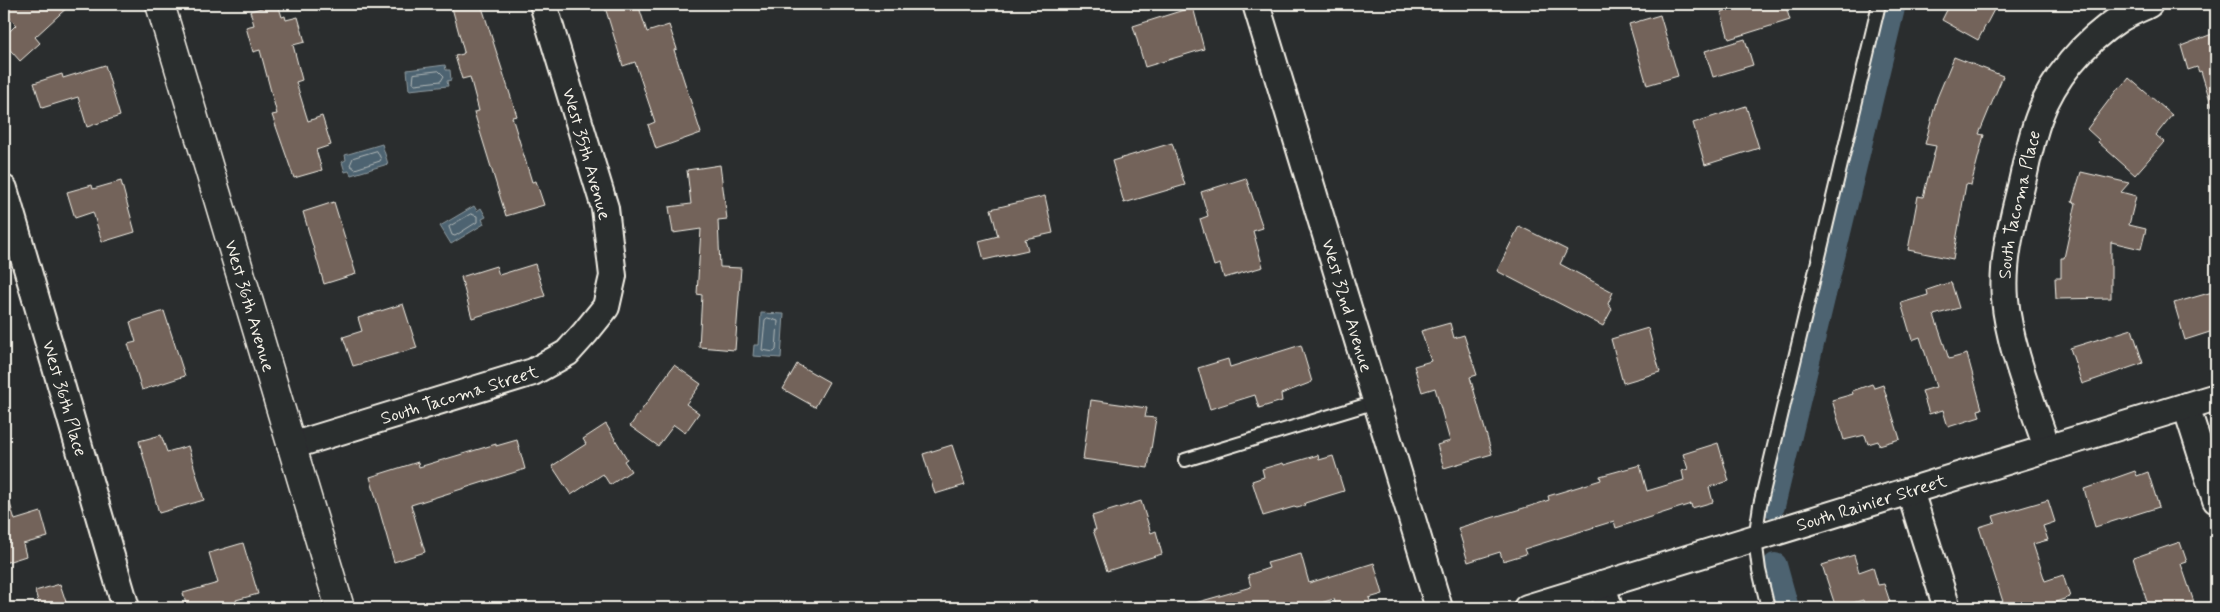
<svg xmlns="http://www.w3.org/2000/svg" width="2220" height="612" viewBox="0 0 2220 612" font-family="Mynerve,sans-serif">
	<style>
		.water { fill: #4d6371; stroke: #909ca1 }
		.lines { fill: none; stroke-linecap: round; stroke-linejoin: round }
		.shore { stroke: #b1b8b8; stroke-width: 1 }
		.canal { stroke: #4d6371; stroke-width: 24 }
		.building { fill: #73635a; stroke: #f4f1e8 }
		.service-casing { stroke: #f4f1e8; stroke-width: 16 }
		.minor-casing { stroke: #f4f1e8; stroke-width: 30 }
		.tertiary-casing { stroke: #f4f1e8; stroke-width: 31 }
		.service { stroke: #2a2d2e; stroke-width: 12 }
		.minor { stroke: #2a2d2e; stroke-width: 26 }
		.tertiary { stroke: #2a2d2e; stroke-width: 28 }
		.labels { text-anchor: middle; stroke-width: 4; stroke-linejoin: round; paint-order: stroke }
		.street-label { font-size: 18px; fill: #f4f1e8; stroke: #2a2d2e }
	</style>
	<rect width="100%" height="100%" fill="#2a2d2e"/>
	<filter id="ink" filterUnits="userSpaceOnUse"><feTurbulence type="fractalNoise" baseFrequency=".02" numOctaves="2"/><feDisplacementMap in="SourceGraphic" scale="10" xChannelSelector="R" yChannelSelector="G"/><feConvolveMatrix kernelMatrix="1 2 1 2 8 2 1 2 1" color-interpolation-filters="sRGB"/></filter>
	<g filter="url(#ink)">
		<path class="water" d="M 445,65 L 446,70 L 450,70 L 451,80 L 447,81 L 448,86 L 409,90 L 407,70 Z
			M 382,144 L 388,164 L 351,175 L 349,171 L 345,172 L 342,162 L 346,160 L 345,155 Z
			M 474,206 L 477,211 L 481,208 L 486,217 L 482,219 L 484,224 L 451,244 L 440,226 Z
			M 761,313 L 784,314 L 781,358 L 753,356 L 754,345 L 759,345 Z"/>
		<g class="lines">
			<path class="shore" d="M 439,71 L 444,76 L 441,81 L 415,84 L 413,83 L 414,74 Z
				M 377,151 L 381,159 L 380,161 L 355,169 L 350,165 L 353,158 Z
				M 471,214 L 477,216 L 477,222 L 455,236 L 452,235 L 449,227 Z
				M 768,318 L 778,321 L 776,350 L 774,352 L 762,350 L 765,320 Z"/>
			<path class="canal" d="M 1773,506 L 1894,4
				M 1775,565 L 1787,608"/>
		</g>
		<path class="building" d="M 4,4 L 71,4 L 35,37 L 40,43 L 20,61 L 4,43 L 4,37 L 16,25 L 4,11 Z
			M 277,4 L 278,4 L 282,17 L 285,16 L 286,20 L 298,17 L 305,42 L 293,45 L 302,80 L 296,82 L 308,121 L 322,116 L 331,145 L 316,150 L 322,170 L 294,178 L 272,115 L 277,114 L 260,50 L 253,52 L 246,27 L 254,25 L 250,11 Z
			M 451,4 L 481,4 L 517,116 L 512,117 L 532,182 L 536,181 L 544,205 L 506,216 L 474,112 L 479,111 L 470,77 L 462,79 L 455,56 L 463,54 L 464,52 Z
			M 604,4 L 638,4 L 647,32 L 669,25 L 677,49 L 674,50 L 701,133 L 656,149 L 648,125 L 655,122 L 635,62 L 623,66 Z
			M 1745,4 L 1785,4 L 1790,20 L 1729,39 L 1721,12 Z
			M 1950,4 L 1997,4 L 1978,40 L 1942,20 Z
			M 1193,7 L 1204,49 L 1145,67 L 1133,26 Z
			M 1660,15 L 1678,76 L 1647,85 L 1629,24 Z
			M 2212,34 L 2216,47 L 2216,107 L 2212,107 L 2201,71 L 2199,72 L 2197,67 L 2188,70 L 2181,46 Z
			M 1745,39 L 1753,65 L 1713,77 L 1705,51 Z
			M 1954,57 L 2003,76 L 1979,134 L 1984,135 L 1971,185 L 1966,184 L 1953,259 L 1908,250 L 1918,196 L 1923,197 L 1936,146 L 1925,144 L 1937,98 Z
			M 105,65 L 120,116 L 87,127 L 78,97 L 42,108 L 34,83 L 62,74 L 63,78 Z
			M 2129,78 L 2172,115 L 2156,135 L 2164,142 L 2135,175 L 2098,142 L 2099,140 L 2087,129 L 2119,87 L 2121,88 Z
			M 1746,106 L 1759,148 L 1705,165 L 1693,123 Z
			M 1172,143 L 1185,185 L 1124,203 L 1112,161 Z
			M 720,165 L 727,219 L 718,220 L 720,267 L 741,268 L 735,350 L 699,347 L 702,295 L 697,294 L 701,229 L 673,233 L 669,207 L 691,204 L 687,170 Z
			M 2081,172 L 2129,183 L 2121,192 L 2136,196 L 2129,225 L 2146,229 L 2141,249 L 2111,242 L 2111,298 L 2056,299 L 2055,278 L 2061,278 L 2061,258 L 2064,258 L 2076,203 L 2072,202 Z
			M 1246,178 L 1263,228 L 1253,231 L 1263,267 L 1224,278 L 1220,264 L 1214,266 L 1200,219 L 1208,216 L 1201,192 Z
			M 121,181 L 135,232 L 102,242 L 93,212 L 75,218 L 67,192 L 92,185 L 93,189 Z
			M 1045,196 L 1053,233 L 1025,239 L 1028,250 L 984,260 L 979,241 L 998,236 L 991,209 Z
			M 334,202 L 356,274 L 324,284 L 303,212 Z
			M 1519,226 L 1567,250 L 1560,264 L 1613,292 L 1608,304 L 1612,309 L 1603,326 L 1497,271 Z
			M 535,264 L 545,296 L 472,318 L 461,277 L 496,266 L 499,275 Z
			M 1951,282 L 1959,308 L 1934,315 L 1949,359 L 1967,354 L 1982,409 L 1978,410 L 1980,417 L 1948,427 L 1943,410 L 1929,414 L 1922,391 L 1936,387 L 1920,337 L 1912,340 L 1901,303 L 1928,295 L 1927,290 Z
			M 2216,291 L 2216,330 L 2185,340 L 2174,303 Z
			M 403,304 L 417,348 L 353,366 L 343,337 L 362,331 L 358,318 Z
			M 164,311 L 185,376 L 142,390 L 128,344 L 136,342 L 130,322 Z
			M 1450,323 L 1454,338 L 1464,335 L 1477,375 L 1470,377 L 1492,454 L 1444,468 L 1437,445 L 1450,441 L 1435,388 L 1422,392 L 1414,366 L 1431,361 L 1421,331 Z
			M 1648,328 L 1660,372 L 1623,383 L 1611,339 Z
			M 2132,329 L 2143,363 L 2082,384 L 2070,348 Z
			M 1301,345 L 1312,382 L 1281,394 L 1282,401 L 1259,408 L 1255,395 L 1210,409 L 1198,368 L 1228,359 L 1230,367 Z
			M 797,364 L 829,382 L 815,407 L 783,389 Z
			M 674,365 L 701,384 L 686,404 L 699,413 L 685,433 L 674,425 L 658,446 L 630,426 Z
			M 1872,384 L 1874,388 L 1883,385 L 1900,439 L 1879,445 L 1878,441 L 1868,444 L 1865,435 L 1844,440 L 1832,400 L 1853,394 L 1852,391 Z
			M 1091,400 L 1147,408 L 1145,417 L 1156,418 L 1148,468 L 1083,459 Z
			M 606,424 L 627,459 L 624,461 L 631,471 L 610,485 L 603,474 L 571,495 L 552,466 L 586,444 L 583,439 Z
			M 161,435 L 167,452 L 188,446 L 204,500 L 159,513 L 139,441 Z
			M 517,440 L 525,469 L 411,505 L 425,552 L 394,562 L 370,477 L 418,462 L 419,467 L 496,444 L 496,446 Z
			M 1718,443 L 1729,481 L 1709,487 L 1713,502 L 1692,508 L 1691,504 L 1616,528 L 1614,521 L 1524,549 L 1526,554 L 1503,561 L 1500,552 L 1468,562 L 1458,528 L 1537,504 L 1549,500 L 1548,496 L 1601,480 L 1600,476 L 1640,465 L 1647,491 L 1684,480 L 1682,471 L 1688,469 L 1683,454 Z
			M 952,445 L 965,485 L 935,494 L 923,454 Z
			M 1318,455 L 1319,460 L 1333,456 L 1344,491 L 1305,503 L 1304,506 L 1297,508 L 1294,507 L 1263,516 L 1252,481 L 1264,477 L 1262,469 L 1283,463 L 1284,465 Z
			M 2135,471 L 2137,476 L 2148,472 L 2159,507 L 2095,527 L 2084,489 Z
			M 8,497 L 15,520 L 41,512 L 48,537 L 23,544 L 26,556 L 4,563 L 4,498 Z
			M 2048,500 L 2055,522 L 2043,526 L 2048,540 L 2033,544 L 2045,581 L 2063,575 L 2070,597 L 2050,604 L 2052,608 L 2005,608 L 1979,527 L 1995,522 L 1993,516 Z
			M 1141,501 L 1151,533 L 1156,531 L 1162,554 L 1107,571 L 1093,530 L 1096,530 L 1092,516 Z
			M 2180,542 L 2187,562 L 2181,564 L 2196,608 L 2149,608 L 2133,558 Z
			M 243,543 L 258,594 L 236,600 L 238,608 L 187,608 L 183,593 L 218,583 L 209,553 Z
			M 1301,554 L 1309,583 L 1374,563 L 1383,594 L 1369,598 L 1371,603 L 1353,608 L 1337,608 L 1334,599 L 1304,608 L 1195,608 L 1195,603 L 1251,587 L 1248,575 L 1269,568 L 1267,563 Z
			M 1854,555 L 1859,572 L 1873,567 L 1878,585 L 1884,584 L 1890,602 L 1865,608 L 1863,600 L 1836,608 L 1822,565 Z
			M 60,584 L 68,608 L 40,608 L 35,591 Z"/>
		<g class="lines">
			<defs>
				<path id="service" d="M 1185,460 L 1376,402
					M 1768,608 L 1759,570 L 1755,539 L 1760,505 L 1879,4"/>
				<g id="minor">
					<path id="s1" d="M 1256,4 L 1439,608"/>
					<path id="s2" d="M 4,189 L 126,608"/>
					<path d="M 2186,406 L 2216,500"/>
					<path id="s3" d="M 291,446 L 533,372 L 567,353 L 585,333 L 606,307 L 613,276 L 605,208 L 543,4"/>
					<path id="s4" d="M 2047,448 C 2032,402 2009,346 2005,299 C 2002,262 2011,227 2020,191 C 2026,166 2030,141 2039,117 C 2053,78 2084,42 2119,19 C 2128,13 2139,9 2149,4"/>
					<path d="M 1910,491 L 1947,608"/>
					<path d="M 1602,585 L 1609,608"/>
					<path id="s5" d="M 1527,608 L 2216,397"/>
				</g>
				<g id="tertiary">
					<path id="s6" d="M 160,4 L 340,608"/>
				</g>
			</defs>
			<use href="#service" class="service-casing"/>
			<use href="#minor" class="minor-casing"/>
			<use href="#tertiary" class="tertiary-casing"/>
			<use href="#service" class="service"/>
			<use href="#minor" class="minor"/>
			<use href="#tertiary" class="tertiary"/>
		</g>
	</g>
	<g class="labels">
		<g class="street-label">
			<text transform="translate(587 154) rotate(74)" y="6">West 35th Avenue</text>
			<text dy="6" stroke="none"><textPath href="#s4" startOffset="251">South Tacoma Place</textPath></text>
			<text dy="6" stroke="none"><textPath href="#s6" startOffset="315">West 36th Avenue</textPath></text>
			<text dy="6" stroke="none"><textPath href="#s1" startOffset="315">West 32nd Avenue</textPath></text>
			<text dy="6" stroke="none"><textPath href="#s3" startOffset="176">South Tacoma Street</textPath></text>
			<text dy="6" stroke="none"><textPath href="#s2" startOffset="218">West 36th Place</textPath></text>
			<text dy="6" stroke="none"><textPath href="#s5" startOffset="360">South Rainier Street</textPath></text>
		</g>
	</g>
	<rect width="2220" height="612" fill="none" stroke="#2a2d2e" stroke-width="20"/>
	<rect x="10" y="10" width="2200" height="592" fill="none" stroke="#f4f1e8" stroke-width="2" filter="url(#ink)"/>
</svg>
